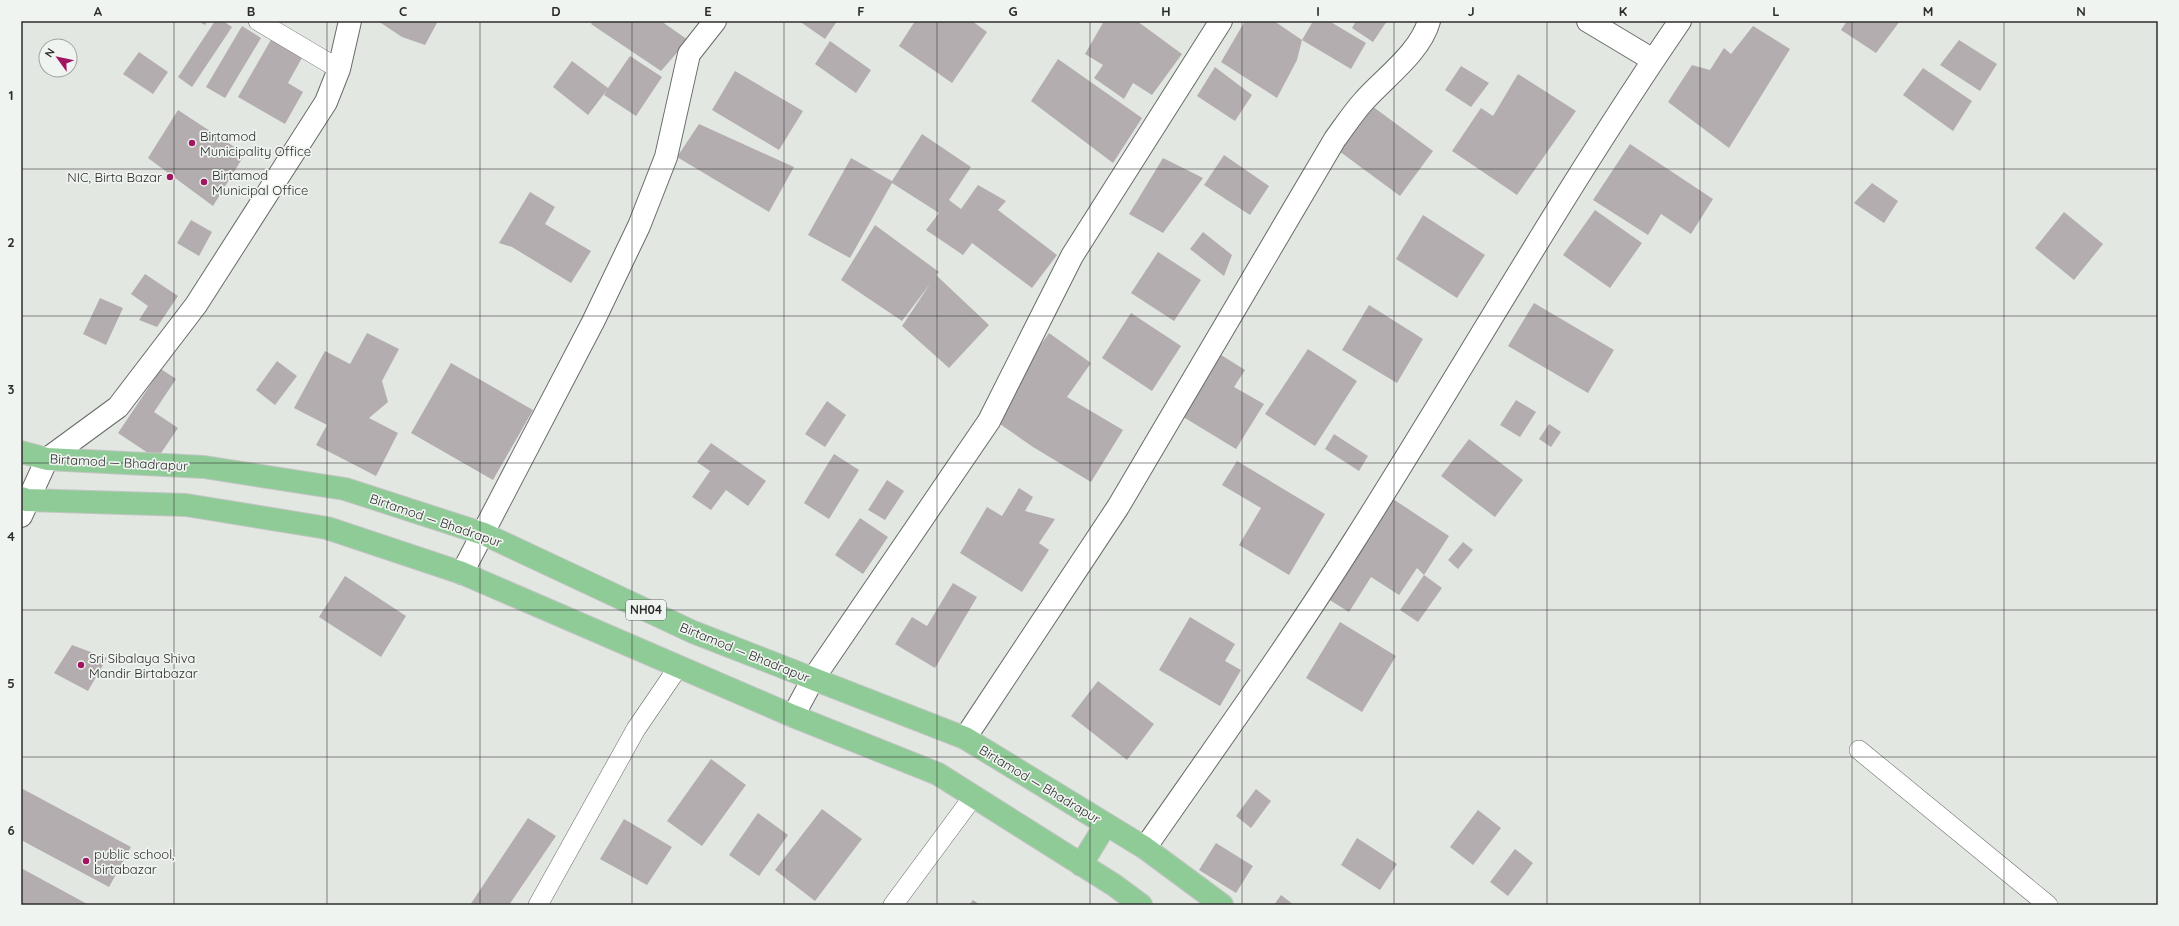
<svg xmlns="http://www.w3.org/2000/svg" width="2179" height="926" viewBox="0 0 2179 926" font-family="Quicksand,sans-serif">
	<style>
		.building { fill: #b4adb0 }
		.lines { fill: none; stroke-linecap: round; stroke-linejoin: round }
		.service-casing { stroke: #686c68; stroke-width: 20 }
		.minor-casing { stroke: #686c68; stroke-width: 24 }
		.primary-casing { stroke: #c4c4c4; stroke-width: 24 }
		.service { stroke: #fff; stroke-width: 19 }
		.minor { stroke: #fff; stroke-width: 22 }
		.primary { stroke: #8fcb97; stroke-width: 22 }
		.grid { fill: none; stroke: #2c2d2c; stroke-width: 1; stroke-opacity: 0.55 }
		.poi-dot { fill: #a01661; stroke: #f0f4f0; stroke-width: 1.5 }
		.labels { text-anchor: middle; stroke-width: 3.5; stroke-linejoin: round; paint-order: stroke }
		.shield { fill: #f0f4f0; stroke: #676967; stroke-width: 1 }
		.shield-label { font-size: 12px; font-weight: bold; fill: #2c2d2c }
		.poi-label { font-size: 13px; fill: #2c2d2c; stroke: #f0f4f0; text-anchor: start }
		.street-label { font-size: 13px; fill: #2c2d2c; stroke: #f0f4f0 }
		.neatline { fill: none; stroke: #2c2d2c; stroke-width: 1.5 }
		.grid-label { font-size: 13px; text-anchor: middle; font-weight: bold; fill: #2c2d2c }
	</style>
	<rect width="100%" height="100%" fill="#e2e7e2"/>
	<path class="building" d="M 198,21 L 207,21 L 205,25 Z
		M 215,21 L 223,21 L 232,27 L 192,87 L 178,77 Z
		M 378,21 L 438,21 L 425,45 L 402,37 Z
		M 593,21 L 661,21 L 688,40 L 661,71 L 591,24 Z
		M 799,21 L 837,21 L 825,39 Z
		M 915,21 L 972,21 L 987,32 L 952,83 L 899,46 Z
		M 1104,21 L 1137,21 L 1182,54 L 1152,95 L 1133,83 L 1124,99 L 1094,78 L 1103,65 L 1085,54 Z
		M 1245,21 L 1274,21 L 1302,40 L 1297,60 L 1277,98 L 1221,62 Z
		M 1313,21 L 1329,21 L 1366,43 L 1351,69 L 1302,40 Z
		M 1356,21 L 1387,21 L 1373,42 L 1352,28 Z
		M 1847,21 L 1900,21 L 1876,53 L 1841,30 Z
		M 242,26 L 261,38 L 225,98 L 206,87 Z
		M 1753,26 L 1790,49 L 1729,148 L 1668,102 L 1692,65 L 1710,70 L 1724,48 L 1731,54 Z
		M 272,38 L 303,56 L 288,83 L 303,92 L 285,124 L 238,97 Z
		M 1959,40 L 1997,64 L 1980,91 L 1940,65 Z
		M 830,41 L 871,70 L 856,93 L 815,64 Z
		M 139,52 L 168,72 L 153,94 L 123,74 Z
		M 630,56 L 662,77 L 636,116 L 604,95 L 607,90 L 588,115 L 553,87 L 572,61 L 608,88 Z
		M 1058,59 L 1142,118 L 1113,163 L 1031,101 Z
		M 1461,66 L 1489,83 L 1471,107 L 1445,90 Z
		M 1215,67 L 1252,95 L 1235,121 L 1197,96 Z
		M 1923,68 L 1972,101 L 1953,131 L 1903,95 Z
		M 735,71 L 803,111 L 779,150 L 712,110 Z
		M 1518,74 L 1576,111 L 1517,195 L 1452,151 L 1481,108 L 1493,116 Z
		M 1372,106 L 1433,151 L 1400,196 L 1339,151 Z
		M 178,110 L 245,154 L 213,206 L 148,158 Z
		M 699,124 L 794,167 L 769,212 L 677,157 Z
		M 922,134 L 971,167 L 949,200 L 961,209 L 978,185 L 1006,201 L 998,210 L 1057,255 L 1032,288 L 972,243 L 963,255 L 926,230 L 939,213 L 892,183 L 850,258 L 808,235 L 851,158 L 892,181 Z
		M 1630,144 L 1713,199 L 1691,234 L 1661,214 L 1648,235 L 1593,200 Z
		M 1224,155 L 1269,186 L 1250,215 L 1204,185 Z
		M 1163,158 L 1203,178 L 1163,233 L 1129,214 Z
		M 1872,183 L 1898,201 L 1884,223 L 1854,203 Z
		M 530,192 L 555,207 L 545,224 L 591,251 L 571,283 L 512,247 L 499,243 Z
		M 1595,210 L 1642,243 L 1610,288 L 1563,255 Z
		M 2064,212 L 2103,244 L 2074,280 L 2035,248 Z
		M 1423,215 L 1485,255 L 1457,298 L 1396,259 Z
		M 191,220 L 212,232 L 199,256 L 177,243 Z
		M 875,225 L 939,272 L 936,275 L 989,325 L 949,368 L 902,326 L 930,284 L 902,321 L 841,280 Z
		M 1203,232 L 1232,255 L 1224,276 L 1190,249 Z
		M 1158,252 L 1201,280 L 1174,321 L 1131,293 Z
		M 145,274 L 178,296 L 157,327 L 139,320 L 148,306 L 131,294 Z
		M 100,298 L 123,308 L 106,345 L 83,334 Z
		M 1534,303 L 1614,350 L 1588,393 L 1508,346 Z
		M 1369,305 L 1423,339 L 1397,383 L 1342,350 Z
		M 1131,313 L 1181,346 L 1152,391 L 1102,358 Z
		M 367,333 L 399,349 L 382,381 L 388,402 L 369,418 L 398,433 L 376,476 L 316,445 L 327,425 L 294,408 L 325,351 L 350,364 Z
		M 1049,333 L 1091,363 L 1067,397 L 1123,430 L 1091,482 L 1033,447 L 990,417 Z
		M 1308,349 L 1357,381 L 1315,446 L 1265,414 Z
		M 1218,353 L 1245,370 L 1234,387 L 1264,404 L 1236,449 L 1180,415 Z
		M 277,361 L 297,376 L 275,405 L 256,390 Z
		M 451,363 L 533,410 L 493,480 L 411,433 Z
		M 161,369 L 176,379 L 154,412 L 178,428 L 157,459 L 118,433 Z
		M 1516,400 L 1536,412 L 1520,437 L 1500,425 Z
		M 827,401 L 846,415 L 825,447 L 805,434 Z
		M 1549,424 L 1561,432 L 1551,447 L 1539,439 Z
		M 1334,434 L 1368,456 L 1359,471 L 1325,449 Z
		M 1469,439 L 1523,480 L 1495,517 L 1441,476 Z
		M 711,443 L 766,481 L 748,506 L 726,490 L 711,510 L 692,497 L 710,471 L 697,462 Z
		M 834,454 L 859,470 L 829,519 L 804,503 Z
		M 1237,461 L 1325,514 L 1289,575 L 1239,545 L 1261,508 L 1222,485 Z
		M 887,480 L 904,491 L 885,520 L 868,510 Z
		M 1019,488 L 1033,497 L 1025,511 L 1055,519 L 1039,543 L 1049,550 L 1022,592 L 960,553 L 987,507 L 1002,516 Z
		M 1393,499 L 1449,536 L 1424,575 L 1417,568 L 1399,595 L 1371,577 L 1349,612 L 1328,599 Z
		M 860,518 L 888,537 L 863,574 L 835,555 Z
		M 1463,542 L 1473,550 L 1458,569 L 1448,560 Z
		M 1424,575 L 1442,588 L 1418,622 L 1400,610 Z
		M 345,576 L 406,616 L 381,657 L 319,617 Z
		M 953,583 L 977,597 L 935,668 L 895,644 L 912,617 L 927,626 Z
		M 1190,617 L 1235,644 L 1225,661 L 1241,670 L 1220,706 L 1159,670 Z
		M 1340,622 L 1396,656 L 1362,712 L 1306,678 Z
		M 72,645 L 107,658 L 88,691 L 54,673 Z
		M 1098,681 L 1154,724 L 1127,760 L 1071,716 Z
		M 711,759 L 746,785 L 702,846 L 667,821 Z
		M 21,788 L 131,847 L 109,887 L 21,840 Z
		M 1256,789 L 1271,801 L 1251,828 L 1236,816 Z
		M 822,809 L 862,839 L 815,901 L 775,870 Z
		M 1478,810 L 1501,828 L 1473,865 L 1450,847 Z
		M 758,813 L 788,835 L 759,876 L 729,855 Z
		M 528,818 L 556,836 L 509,905 L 470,905 Z
		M 624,819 L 672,847 L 647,885 L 600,859 Z
		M 1357,838 L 1397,864 L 1380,890 L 1341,865 Z
		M 1216,843 L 1253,866 L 1236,893 L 1199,870 Z
		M 1515,849 L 1533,863 L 1508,896 L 1490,882 Z
		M 21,868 L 89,905 L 21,905 Z
		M 1281,895 L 1294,905 L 1274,905 Z
		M 973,900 L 980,905 L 969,905 Z"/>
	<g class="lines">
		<defs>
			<path id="service" d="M 258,21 L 339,69
				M 1859,750 L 2048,905
				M 538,905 L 636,729 L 679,666
				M 893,905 L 973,797"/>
			<path id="minor" d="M 1588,21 L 1653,60
				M 21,516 L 47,459 L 118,407 L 196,305 L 326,102 L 339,69 L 350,21
				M 462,573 L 593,322 L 639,226 L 666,157 L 689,54 L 715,21
				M 793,716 L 813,679 L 989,421 L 1072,256 L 1221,21
				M 965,738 L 1118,507 L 1335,139 C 1344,127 1353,113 1363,102 C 1384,78 1420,53 1429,21
				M 1145,848 C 1216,746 1288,646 1354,541 C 1464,368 1564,190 1680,21"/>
			<path id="primary" d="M 21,452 L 47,459 L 204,467 L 345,489 L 484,534 L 693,632 L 965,738 L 1145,848 L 1222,905
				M 21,498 L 27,500 L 186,505 L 327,528 L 462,573 L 793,716 L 938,774 L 1114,885 L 1141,905
				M 1081,865 L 1106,824"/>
		</defs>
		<use href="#service" class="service-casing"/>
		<use href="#minor" class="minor-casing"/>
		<use href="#primary" class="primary-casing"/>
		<use href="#service" class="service"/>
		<use href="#minor" class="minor"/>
		<use href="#primary" class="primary"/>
	</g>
	<path class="grid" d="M 174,21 L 174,905M 327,21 L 327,905M 480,21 L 480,905M 632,21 L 632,905M 784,21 L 784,905M 937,21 L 937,905M 1090,21 L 1090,905M 1242,21 L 1242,905M 1394,21 L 1394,905M 1547,21 L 1547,905M 1700,21 L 1700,905M 1852,21 L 1852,905M 2004,21 L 2004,905M 21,169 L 2158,169M 21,316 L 2158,316M 21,463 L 2158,463M 21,610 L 2158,610M 21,757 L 2158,757"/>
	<g class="poi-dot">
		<circle cx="192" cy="143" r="4"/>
		<circle cx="170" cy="177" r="4"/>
		<circle cx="204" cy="182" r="4"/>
		<circle cx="81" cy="665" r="4"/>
		<circle cx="86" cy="861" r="4"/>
	</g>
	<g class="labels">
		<rect class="shield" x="626" y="600" width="40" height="20" rx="3"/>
		<g class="shield-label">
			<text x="646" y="614">NH04</text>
		</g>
		<g class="poi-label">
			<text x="200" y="141">Birtamod<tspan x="200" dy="15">Municipality Office</tspan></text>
			<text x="212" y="180">Birtamod<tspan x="212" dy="15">Municipal Office</tspan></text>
			<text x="162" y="182" text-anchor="end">NIC, Birta Bazar</text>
			<text x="89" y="663">Sri Sibalaya Shiva<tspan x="89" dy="15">Mandir Birtabazar</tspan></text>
			<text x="94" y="859">public school,<tspan x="94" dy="15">birtabazar</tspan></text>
		</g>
		<g class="street-label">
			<text transform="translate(119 462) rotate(3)" y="5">Birtamod — Bhadrapur</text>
			<text transform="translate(436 520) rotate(19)" y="5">Birtamod — Bhadrapur</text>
			<text transform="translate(745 652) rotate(22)" y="5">Birtamod — Bhadrapur</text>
			<text transform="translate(1040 784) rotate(31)" y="5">Birtamod — Bhadrapur</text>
		</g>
	</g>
	<rect width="2179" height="926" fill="none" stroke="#f0f4f0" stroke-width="44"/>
	<g transform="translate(58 58) rotate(303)"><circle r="19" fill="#f0f4f0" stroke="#a2a4a2"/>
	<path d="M0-3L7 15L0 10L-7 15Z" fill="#a01661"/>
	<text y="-6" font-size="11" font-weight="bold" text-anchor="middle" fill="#2c2d2c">N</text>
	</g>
	<rect x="22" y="22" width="2135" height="882" class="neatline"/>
	<g class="grid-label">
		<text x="98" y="16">A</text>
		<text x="251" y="16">B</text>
		<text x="403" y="16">C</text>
		<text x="556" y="16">D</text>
		<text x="708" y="16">E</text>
		<text x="861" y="16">F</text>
		<text x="1013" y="16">G</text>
		<text x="1166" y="16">H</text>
		<text x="1318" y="16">I</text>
		<text x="1471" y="16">J</text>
		<text x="1623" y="16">K</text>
		<text x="1776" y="16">L</text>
		<text x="1928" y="16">M</text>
		<text x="2081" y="16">N</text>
		<text x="11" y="100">1</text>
		<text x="11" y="247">2</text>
		<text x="11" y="394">3</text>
		<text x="11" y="541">4</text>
		<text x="11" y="688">5</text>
		<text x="11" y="835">6</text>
	</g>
</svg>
